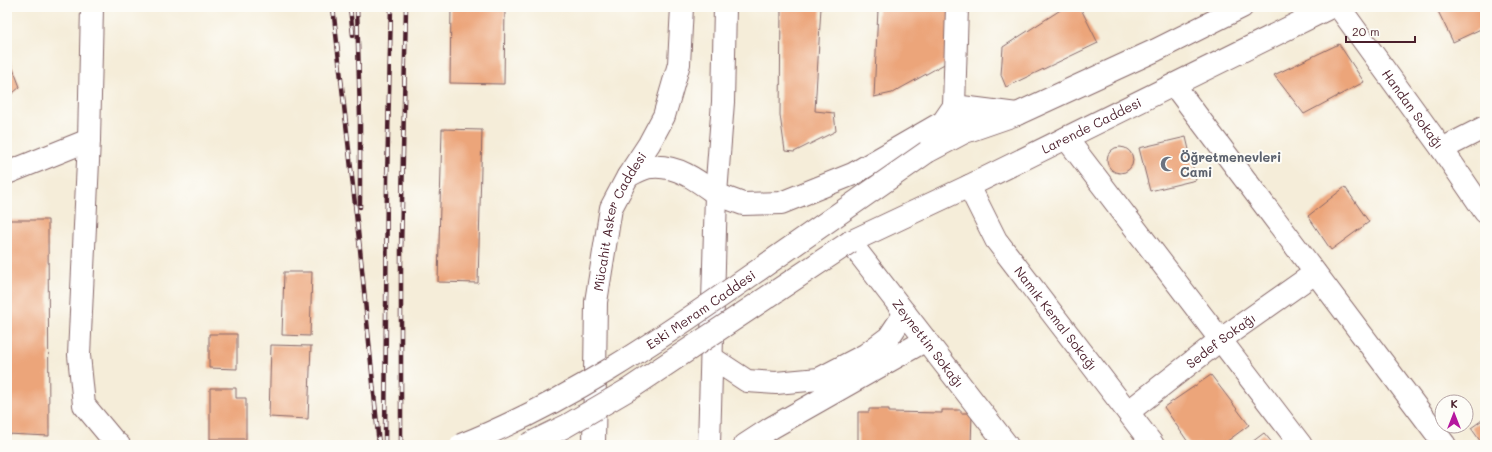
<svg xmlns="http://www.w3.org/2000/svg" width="1492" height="452" viewBox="0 0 1492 452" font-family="Mali,sans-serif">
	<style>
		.building { fill: #eca57a }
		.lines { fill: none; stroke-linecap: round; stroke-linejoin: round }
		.minor-casing { stroke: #866768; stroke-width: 24 }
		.tertiary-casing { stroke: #866768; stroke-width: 24 }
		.secondary-casing { stroke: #866768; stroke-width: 24 }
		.minor { stroke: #fff; stroke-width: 22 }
		.tertiary { stroke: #fff; stroke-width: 22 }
		.secondary { stroke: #fff; stroke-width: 22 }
		.rail-casing { stroke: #4a1f2b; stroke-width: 4.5 }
		.rail { stroke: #fdfcf7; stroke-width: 3; stroke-dasharray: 9; stroke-linecap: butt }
		.secondary-bridge-casing { stroke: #866768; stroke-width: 24; stroke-linecap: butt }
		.secondary-bridge { stroke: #fff; stroke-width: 22 }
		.labels { text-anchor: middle; stroke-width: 4; stroke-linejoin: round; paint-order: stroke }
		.street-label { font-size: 13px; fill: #4a1f2b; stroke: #fdfcf7 }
		.worship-label { font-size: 13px; font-weight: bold; fill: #5b616d; stroke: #fdfcf7; text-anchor: start }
	</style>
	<rect width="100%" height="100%" fill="#fdfcf7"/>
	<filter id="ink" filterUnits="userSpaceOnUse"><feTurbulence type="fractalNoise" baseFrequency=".025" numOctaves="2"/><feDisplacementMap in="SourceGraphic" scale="8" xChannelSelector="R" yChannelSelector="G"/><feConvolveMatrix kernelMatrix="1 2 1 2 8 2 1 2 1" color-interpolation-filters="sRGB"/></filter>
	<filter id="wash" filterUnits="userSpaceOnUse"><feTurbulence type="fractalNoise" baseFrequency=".012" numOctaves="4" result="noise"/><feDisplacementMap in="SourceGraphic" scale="16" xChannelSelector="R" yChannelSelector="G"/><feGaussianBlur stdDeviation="0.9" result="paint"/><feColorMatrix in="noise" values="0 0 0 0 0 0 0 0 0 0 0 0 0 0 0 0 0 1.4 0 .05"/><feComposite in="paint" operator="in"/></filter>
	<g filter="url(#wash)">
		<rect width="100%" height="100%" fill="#f5edd9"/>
		<g id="blocks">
			<path class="building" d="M 451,7 L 505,7 L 504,84 L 450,83 Z
				M 803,7 L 821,7 L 815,111 L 834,113 L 836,131 L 794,152 L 785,151 L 780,115 L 781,8 Z
				M 918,7 L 952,7 L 948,62 L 892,93 L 874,97 L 878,9 Z
				M 1065,7 L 1080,7 L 1098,43 L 1006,87 L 1001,75 L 1003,47 Z
				M 1436,7 L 1485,7 L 1485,27 L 1453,42 Z
				M 1339,44 L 1364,82 L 1304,114 L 1274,75 Z
				M 7,53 L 20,87 L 7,98 Z
				M 442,129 L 482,130 L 478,283 L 438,282 Z
				M 1186,137 L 1196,180 L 1150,191 L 1139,148 Z
				M1107 160a13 13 0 1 1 26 0a13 13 0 1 1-26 0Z
				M 1345,187 L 1369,222 L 1331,250 L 1308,216 Z
				M 7,220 L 48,220 L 49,436 L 7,434 Z
				M 284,272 L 312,272 L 310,336 L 282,335 Z
				M 209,334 L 237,334 L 237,369 L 209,368 Z
				M 271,345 L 311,346 L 308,419 L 269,417 Z
				M 1211,375 L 1249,425 L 1222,445 L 1190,445 L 1164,407 Z
				M 210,388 L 236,388 L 236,398 L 246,398 L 246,439 L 210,439 Z
				M 869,409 L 889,409 L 889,412 L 942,413 L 942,410 L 961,410 L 961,413 L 972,413 L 971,445 L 858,445 L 858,412 L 869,412 Z
				M 1485,418 L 1485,445 L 1483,445 L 1471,428 Z
				M 1264,433 L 1274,445 L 1248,445 Z"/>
		</g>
	</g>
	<g filter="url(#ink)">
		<use href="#blocks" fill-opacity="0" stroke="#866768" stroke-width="1"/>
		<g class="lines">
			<defs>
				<g id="minor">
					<path d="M 957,7 L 954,106 L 960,119"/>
					<path id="s1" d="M 1339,7 L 1442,149 L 1485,212"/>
					<path d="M 1174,85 L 1445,445"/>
					<path d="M 1066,138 L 1301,445"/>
					<path d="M 1442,149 L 1485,127"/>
					<path d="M 7,173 L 89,140"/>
					<path id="s2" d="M 969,186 L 996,240 L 1153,445"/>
					<path d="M 716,194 L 743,204 L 781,203 L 853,174 L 943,122 L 954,106 L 1017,114"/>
					<path id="s3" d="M 850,242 L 1007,445"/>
					<path d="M 712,358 L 747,381 L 776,383 L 819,379 L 865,355 L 889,337 L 905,313"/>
					<path id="s4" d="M 1128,412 L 1220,340 L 1315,273"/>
					<path d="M 745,445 L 771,428 L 926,340"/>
				</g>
				<path id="tertiary" d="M 92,7 L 89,140 L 79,355 L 84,405 L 114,441"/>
				<g id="secondary">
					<path d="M 927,152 L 965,132 L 1017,114 L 1156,50 L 1242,7"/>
					<path d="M 628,176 C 635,173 644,167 652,167 C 677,165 697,180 716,194"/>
					<path id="s5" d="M 850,242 L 969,186 L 1331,7"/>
					<path d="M 114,441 L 119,445"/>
					<path id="s6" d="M 594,445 L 596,302 L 611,208 L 628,176 L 649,144 L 664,116 L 679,64 L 682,7"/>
					<path d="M 709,445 L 716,194 L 723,102 L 725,7"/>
				</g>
			</defs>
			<use href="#minor" class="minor-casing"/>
			<use href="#tertiary" class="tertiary-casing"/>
			<use href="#secondary" class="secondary-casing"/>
			<use href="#minor" class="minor"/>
			<use href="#tertiary" class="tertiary"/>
			<use href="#secondary" class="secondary"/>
			<defs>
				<path id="rail" d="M 333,7 L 360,249 L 379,445
					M 350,7 L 353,35
					M 357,7 L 360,117 L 360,207
					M 385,445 L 387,180 L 391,7
					M 401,445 L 401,251 L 406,7"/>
			</defs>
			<use href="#rail" class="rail-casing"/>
			<use href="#rail" class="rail"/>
			<defs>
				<g id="secondary-bridge">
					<path id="s7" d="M 461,445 C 564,404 656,342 747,278 C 807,236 867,194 927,152"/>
					<path d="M 527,445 L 566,426 L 631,388 L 850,242"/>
				</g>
			</defs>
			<use href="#secondary-bridge" class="secondary-bridge-casing"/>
			<use href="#secondary-bridge" class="secondary-bridge"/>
		</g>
	</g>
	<defs>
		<symbol id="mosque-bare" viewBox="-9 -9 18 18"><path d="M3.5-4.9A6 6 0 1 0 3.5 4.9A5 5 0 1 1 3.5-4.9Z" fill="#6b7280" stroke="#fdfcf7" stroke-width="2.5" paint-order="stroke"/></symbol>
	</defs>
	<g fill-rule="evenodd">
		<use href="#mosque-bare" x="1157" y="153" width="22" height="22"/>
	</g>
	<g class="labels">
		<g class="street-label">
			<text dy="5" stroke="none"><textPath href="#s1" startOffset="126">Handan Sokağı</textPath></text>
			<text dy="5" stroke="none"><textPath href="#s5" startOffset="268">Larende Caddesi</textPath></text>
			<text dy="5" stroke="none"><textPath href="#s6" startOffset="228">Mücahit Asker Caddesi</textPath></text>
			<text dy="5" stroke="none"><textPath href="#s7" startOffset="276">Eski Meram Caddesi</textPath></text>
			<text dy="5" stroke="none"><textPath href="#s2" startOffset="159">Namık Kemal Sokağı</textPath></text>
			<text dy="5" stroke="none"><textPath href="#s4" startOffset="117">Sedef Sokağı</textPath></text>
			<text dy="5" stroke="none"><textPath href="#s3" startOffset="128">Zeynettin Sokağı</textPath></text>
		</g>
		<g class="worship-label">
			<text x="1180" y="162">Öğretmenevleri<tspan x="1180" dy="15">Cami</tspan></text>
		</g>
	</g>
	<rect width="1492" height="452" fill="none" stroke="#fdfcf7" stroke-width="24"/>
	<g transform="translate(1454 414)"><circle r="19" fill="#fdfcf7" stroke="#b5a4a5"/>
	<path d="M0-3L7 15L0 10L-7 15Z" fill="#b5179e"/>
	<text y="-6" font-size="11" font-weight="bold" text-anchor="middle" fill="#4a1f2b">K</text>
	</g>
	<path d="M1346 36v6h69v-6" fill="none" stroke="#4a1f2b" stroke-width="2"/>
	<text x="1352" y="36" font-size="12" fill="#4a1f2b" stroke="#fdfcf7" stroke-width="3" paint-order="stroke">20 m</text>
</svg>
